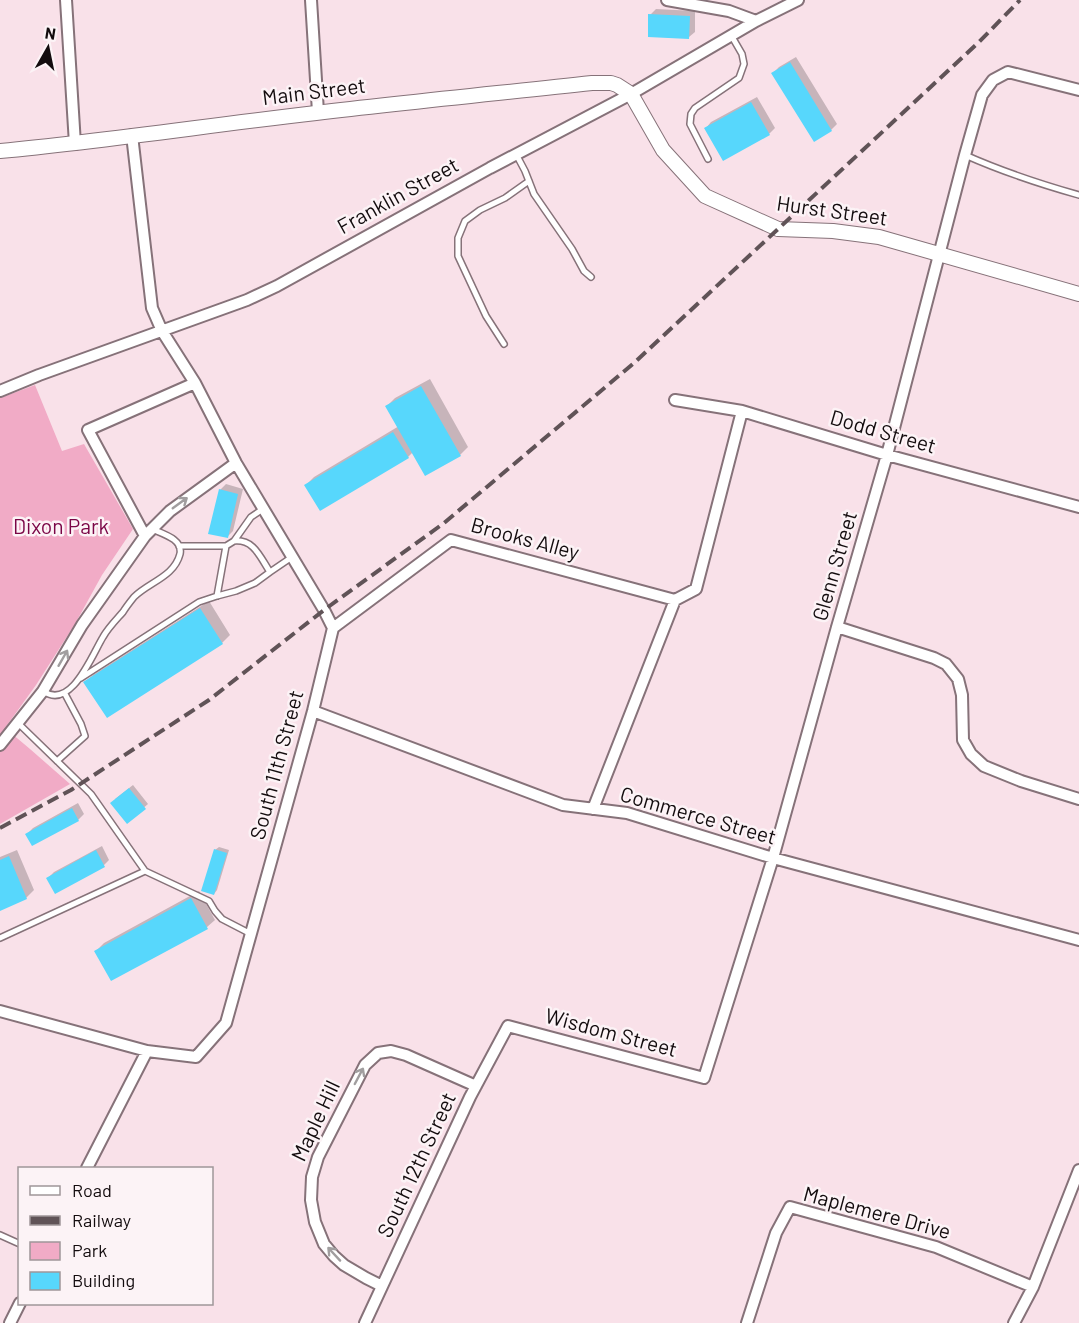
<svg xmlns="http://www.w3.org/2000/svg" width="1079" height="1323" viewBox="0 0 1079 1323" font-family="Barlow,sans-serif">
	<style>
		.green { fill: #f1abc6 }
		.shadow { fill: #0003 }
		.building { fill: #57d7fc }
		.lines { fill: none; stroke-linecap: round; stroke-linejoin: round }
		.service-casing { stroke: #867279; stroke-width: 8 }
		.minor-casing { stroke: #867279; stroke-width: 14 }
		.tertiary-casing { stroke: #867279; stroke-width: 16 }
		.service { stroke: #fff; stroke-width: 5 }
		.minor { stroke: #fff; stroke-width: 10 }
		.tertiary { stroke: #fff; stroke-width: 14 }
		.rail { stroke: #605357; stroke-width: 4; stroke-dasharray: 12 6; stroke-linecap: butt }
		.oneway { stroke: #a19e9f }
		.labels { text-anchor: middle; stroke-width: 5; stroke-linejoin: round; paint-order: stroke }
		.street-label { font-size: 21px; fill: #130c0e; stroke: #fcf3f6 }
		.park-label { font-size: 21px; fill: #7a0546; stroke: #fcf3f6 }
	</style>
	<rect width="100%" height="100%" fill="#f9e1e9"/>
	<path class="green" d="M 35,385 L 62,451 L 84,444 L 133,529 L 102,575 L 75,624 L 36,685 L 5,728 L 30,749 L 70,784 L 0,824 L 0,398 Z"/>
	<path class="shadow" d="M 656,9 L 695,11 L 695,32 L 689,37 L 650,15 Z
		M 796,57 L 837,124 L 831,130 L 773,73 L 779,67 Z
		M 757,97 L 775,128 L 769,134 L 706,128 L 711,122 Z
		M 430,379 L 468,447 L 460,455 L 413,452 L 408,457 L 306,485 L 314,477 L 399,426 L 387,406 L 395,398 Z
		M 226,484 L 243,489 L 233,531 L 227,537 L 220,490 Z
		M 209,601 L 230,635 L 222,643 L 107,716 L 85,682 L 93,675 Z
		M 133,785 L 148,804 L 127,822 L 115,799 Z
		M 78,803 L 84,814 L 78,820 L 27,834 L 33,828 Z
		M 102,846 L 109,860 L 104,865 L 48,878 L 54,872 Z
		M 219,847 L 229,850 L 217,890 L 214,894 L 215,850 Z
		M 17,850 L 34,890 L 26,898 L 0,909 L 0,857 Z
		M 199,891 L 215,920 L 207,927 L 112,979 L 96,951 L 104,943 Z"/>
	<path class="building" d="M 648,14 L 690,16 L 689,39 L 648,37 Z
		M 790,62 L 832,131 L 814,142 L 771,73 Z
		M 751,102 L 770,135 L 723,161 L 704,128 Z
		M 421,386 L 461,456 L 425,476 L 385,406 Z
		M 393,432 L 409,458 L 320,511 L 304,485 Z
		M 219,489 L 238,494 L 228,538 L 208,534 Z
		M 200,608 L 223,644 L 107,718 L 83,682 Z
		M 129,788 L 146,809 L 127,824 L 110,803 Z
		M 72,808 L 79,821 L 32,846 L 25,834 Z
		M 214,849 L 227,853 L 214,895 L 201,891 Z
		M 96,850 L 105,867 L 55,894 L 46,878 Z
		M 9,856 L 27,899 L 0,911 L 0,860 Z
		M 191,898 L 208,929 L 111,981 L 94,951 Z"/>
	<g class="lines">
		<defs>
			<path id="service" d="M 516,154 L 525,171 L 534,194 L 572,249 L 584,271 L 591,277
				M 965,155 C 1001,171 1040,184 1079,195
				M 708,159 L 690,124 L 691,114 L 695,108 L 739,78 L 744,64 L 742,54 L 731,35
				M 504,344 L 486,316 L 458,256 L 458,238 L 465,221 L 480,210 L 505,198 L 529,181
				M 234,541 C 254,539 260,557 270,572 L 292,557
				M 179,546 L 226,546 L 234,541 L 251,517 L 263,509
				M 217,596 L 226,546
				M 81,678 L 199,602 L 217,596 L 236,591 L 255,583 L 270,572
				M 43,691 C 71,711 92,655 103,637 C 108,628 116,620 123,612 C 126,607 130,602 134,597 C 149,582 174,577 180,554 C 183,539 163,534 152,529
				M 18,723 L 91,794 L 145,871
				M 57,761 L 85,736 L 81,724 L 65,694
				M 0,938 L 145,871 L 209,901 L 215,911 L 222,919 L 251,934
				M 0,1235 L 20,1244"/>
			<path id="minor" d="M 66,0 L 75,144
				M 311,0 L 318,112
				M 667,0 L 729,11 L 756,21
				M 0,391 L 39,375 L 247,300 L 277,286 L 490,168 L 631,94 L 756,21 L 798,0
				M 675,400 L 742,411 L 887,455 L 1079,507
				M 145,536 L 88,430 L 195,383
				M 837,627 L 934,658 L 946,664 L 958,679 L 962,695 L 963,740 L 971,754 L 984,766 L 1021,781 L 1079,799
				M 333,628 L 451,540 L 675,600 L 696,589 L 742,411
				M 313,711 L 563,805 L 627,813 L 773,858 L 1079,940
				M 0,745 L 43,691 L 82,625 L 145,536 L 170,511 L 236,463
				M 593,809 L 675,600
				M 0,1011 L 147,1051 L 196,1057 L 226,1023 L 313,711 L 333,628 L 324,610 L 236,463 L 195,383 L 162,331 L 152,308 L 132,135
				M 87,1168 L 147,1051
				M 382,1286 L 366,1278 L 344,1265 L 334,1256 L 324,1244 L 315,1222 L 311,1200 L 312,1177 L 318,1157 L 365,1065 L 378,1053 L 391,1051 L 406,1055 L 476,1086
				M 10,1323 L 20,1303
				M 365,1323 L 470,1097 L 508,1026 L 704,1078 L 773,858 L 837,627 L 887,455 L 965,155 L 982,95 L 993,80 L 1008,72 L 1079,90
				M 747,1323 L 776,1233 L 790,1207 L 936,1247 L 1033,1287
				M 1014,1323 L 1033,1287 L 1079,1170"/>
			<path id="tertiary" d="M 0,151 C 106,141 211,125 316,113 C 408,102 500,93 592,83 L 611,83 L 617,85 L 631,94 L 663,150 L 705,196 L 778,229 L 833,231 L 879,237 L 1079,294"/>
		</defs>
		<use href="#service" class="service-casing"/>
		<use href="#minor" class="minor-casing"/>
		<use href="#tertiary" class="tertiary-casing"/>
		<use href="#service" class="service"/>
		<use href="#minor" class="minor"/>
		<use href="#tertiary" class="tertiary"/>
		<path class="rail" d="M 0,828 L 71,790 L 209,700 L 324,610 L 444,523 L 634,363 L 979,42 L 1020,0"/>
	</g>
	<defs><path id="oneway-shaft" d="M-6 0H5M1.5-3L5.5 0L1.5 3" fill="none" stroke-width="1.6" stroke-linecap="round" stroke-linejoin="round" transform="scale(1.5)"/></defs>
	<g class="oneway">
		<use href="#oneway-shaft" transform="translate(180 503) rotate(-36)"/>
		<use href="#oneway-shaft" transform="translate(63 658) rotate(-60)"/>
		<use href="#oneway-shaft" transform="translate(359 1076) rotate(-62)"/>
		<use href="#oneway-shaft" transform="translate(334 1254) rotate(-133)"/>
	</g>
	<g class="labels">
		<g class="street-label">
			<text transform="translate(314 92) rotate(-7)" y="7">Main Street</text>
			<text transform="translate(398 196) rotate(-29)" y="7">Franklin Street</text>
			<text transform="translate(832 211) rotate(8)" y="7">Hurst Street</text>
			<text transform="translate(883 432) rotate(16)" y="7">Dodd Street</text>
			<text transform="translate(525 539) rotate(15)" y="7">Brooks Alley</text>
			<text transform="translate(835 566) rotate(-74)" y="7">Glenn Street</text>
			<text transform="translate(277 765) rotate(-75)" y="7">South 11th Street</text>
			<text transform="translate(698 816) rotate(16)" y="7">Commerce Street</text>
			<text transform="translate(611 1033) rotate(15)" y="7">Wisdom Street</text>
			<text transform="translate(316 1121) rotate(-65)" y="7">Maple Hill</text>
			<text transform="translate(417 1165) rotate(-65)" y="7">South 12th Street</text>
			<text transform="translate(877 1213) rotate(15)" y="7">Maplemere Drive</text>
		</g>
		<g class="park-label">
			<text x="61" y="534">Dixon Park</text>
		</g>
	</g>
	<rect x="18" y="1167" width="195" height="138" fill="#fcf3f6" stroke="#9f9799" stroke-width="1.5"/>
	<rect x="30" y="1186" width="30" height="9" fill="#ffffff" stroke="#9f9799" stroke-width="1.5"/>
	<text x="72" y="1197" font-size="18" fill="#130c0e">Road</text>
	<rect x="30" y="1216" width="30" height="9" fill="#605357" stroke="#9f9799" stroke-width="1.5"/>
	<text x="72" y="1227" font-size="18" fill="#130c0e">Railway</text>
	<rect x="30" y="1242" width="30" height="18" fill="#f1abc6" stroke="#9f9799" stroke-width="1.5"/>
	<text x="72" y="1257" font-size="18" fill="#130c0e">Park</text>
	<rect x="30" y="1272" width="30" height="18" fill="#57d7fc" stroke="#9f9799" stroke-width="1.5"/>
	<text x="72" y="1287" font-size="18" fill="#130c0e">Building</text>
	<g transform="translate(48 48) rotate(9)" stroke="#fcf3f6" stroke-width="4.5" paint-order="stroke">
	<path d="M0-4.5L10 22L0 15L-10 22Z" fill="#130c0e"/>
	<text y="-9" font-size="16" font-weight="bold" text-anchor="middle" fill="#130c0e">N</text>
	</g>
</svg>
